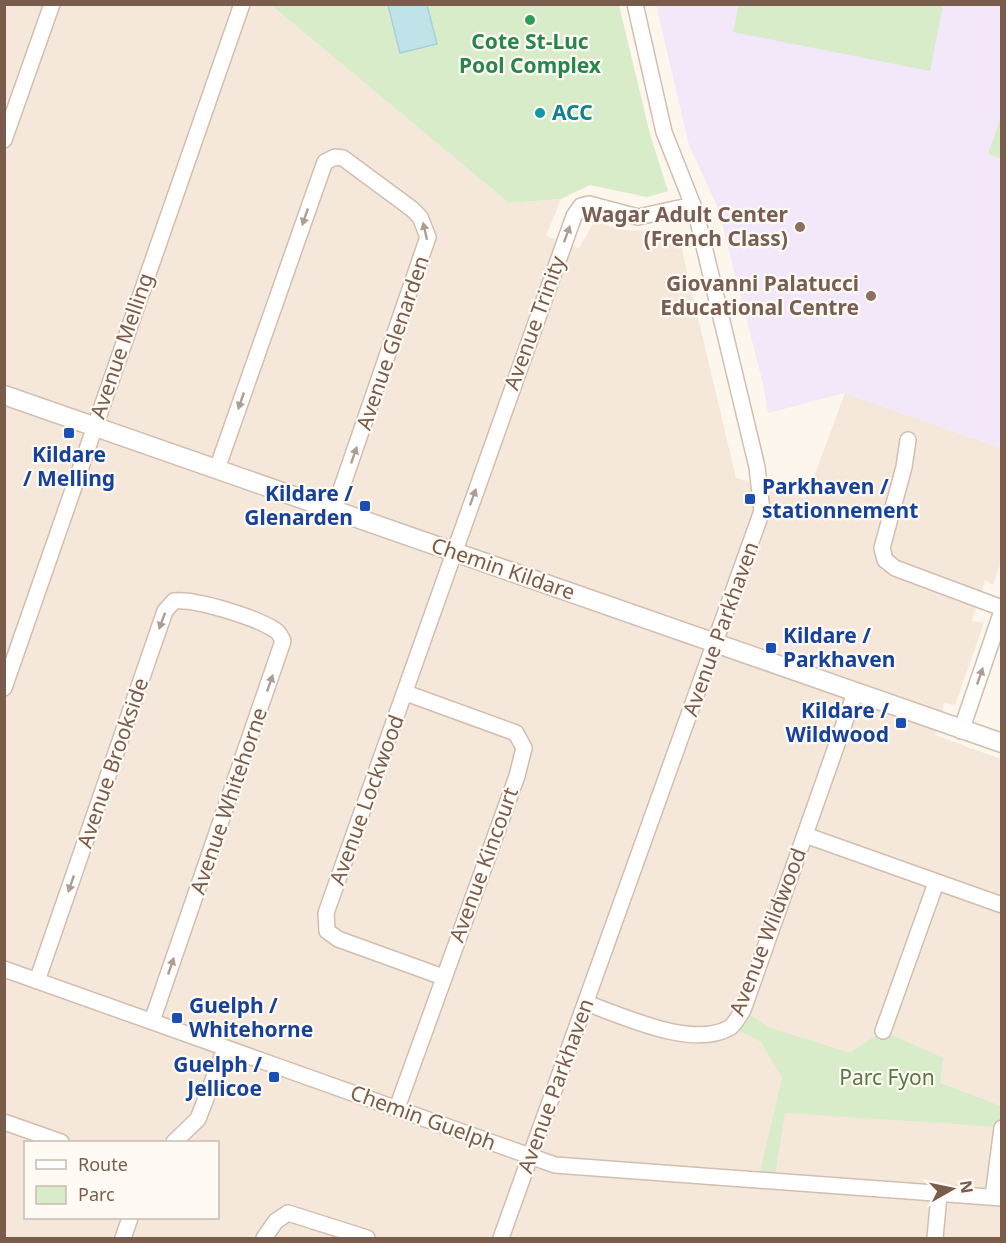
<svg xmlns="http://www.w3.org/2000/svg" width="1006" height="1243" viewBox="0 0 1006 1243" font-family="'Noto Sans',sans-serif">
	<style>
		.residential { fill: #f5e8da; fill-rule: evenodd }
		.education { fill: #f3e8fa }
		.green { fill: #d8ecc9 }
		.water { fill: #bfe3e8; stroke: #a5d3da; stroke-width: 1.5 }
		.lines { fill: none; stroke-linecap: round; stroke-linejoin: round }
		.minor-casing { stroke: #d1beb0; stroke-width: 18 }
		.tertiary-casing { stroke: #d1beb0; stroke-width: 21 }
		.minor { stroke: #fff; stroke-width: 15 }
		.tertiary { stroke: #fff; stroke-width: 18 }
		.oneway { fill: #af9d94 }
		.leisure-dot { fill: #2e9e5b; stroke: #fffaf3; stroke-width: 2 }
		.culture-dot { fill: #0f9aa8; stroke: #fffaf3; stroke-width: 2 }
		.education-dot { fill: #8d6e63; stroke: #fffaf3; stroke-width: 2 }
		.transit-dot { fill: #1a4fb4; stroke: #fffaf3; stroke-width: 2 }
		.labels { text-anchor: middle; stroke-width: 4.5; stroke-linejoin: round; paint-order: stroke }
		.leisure-label { font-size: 21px; font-weight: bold; fill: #27864d; stroke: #fffaf3 }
		.culture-label { font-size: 21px; font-weight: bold; fill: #0d838f; stroke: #fffaf3; text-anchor: start }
		.education-label { font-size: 21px; font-weight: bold; fill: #785e54; stroke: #fffaf3; text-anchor: end }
		.street-label { font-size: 21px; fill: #7a5c4d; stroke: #fffaf3 }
		.transit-label { font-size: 21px; font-weight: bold; fill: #164399; stroke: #fffaf3; text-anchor: start }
		.park-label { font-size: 21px; fill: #537a41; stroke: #fffaf3 }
	</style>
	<rect width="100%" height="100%" fill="#fdf6ec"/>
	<path class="residential" d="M 5,5 L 271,5 L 509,203 L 561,199 L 546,236 L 579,248 L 594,222 L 625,230 L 678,233 L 736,478 L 806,498 L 845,393 L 1001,448 L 1001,560 L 993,585 L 985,580 L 972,621 L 984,623 L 955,705 L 944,703 L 935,735 L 1001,759 L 1001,1238 L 5,1238 ZM 26,1142 L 218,1142 L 218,1218 L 26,1218 Z"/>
	<path class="education" d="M 656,5 L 1001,5 L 1001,448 L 845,393 L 768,413 L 763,384 L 718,208 L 689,145 Z"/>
	<path class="green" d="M 739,4 L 943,4 L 943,5 L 930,71 L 733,32 Z
		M 271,5 L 619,5 L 650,134 L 668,191 L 647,197 L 590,185 L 561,199 L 509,203 Z
		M 1001,117 L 1001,159 L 988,154 Z
		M 743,1010 L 768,1027 L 850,1053 L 883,1031 L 943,1058 L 940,1083 L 1001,1106 L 1001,1127 L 785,1113 L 774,1182 L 758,1180 L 782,1078 L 761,1042 L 731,1027 Z"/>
	<path class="water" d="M 388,5 L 427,5 L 437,44 L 400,53 Z"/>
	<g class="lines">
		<defs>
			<path id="minor" d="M 4,140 L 52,4
				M 908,440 L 904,467 L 882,548 L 885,560 L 895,568 L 1002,608
				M 217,469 L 321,173 L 325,162 L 335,157 L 343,158 L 412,209 L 420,217 L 428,237 L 334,510
				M 4,688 L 242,4
				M 961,731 L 1002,611
				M 805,835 L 1002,905
				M 4,969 L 555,1165 L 1002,1198
				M 443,977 L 338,939 L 327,931 L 326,913 L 574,216 L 581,206 L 589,204 L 638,217 L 693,205
				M 37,981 L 165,611 L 174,601 C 195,598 257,618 275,630 C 279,632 281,637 283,641 L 152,1021
				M 586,1003 C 623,1016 692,1049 729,1028 C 735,1025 739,1015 743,1010 L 855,693
				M 883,1031 L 936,883
				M 397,1108 L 517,776 L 524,748 L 516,733 L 406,693
				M 4,1122 L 61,1142
				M 174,1142 L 198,1119 L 225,1049
				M 993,1197 L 1002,1128
				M 123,1238 L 130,1218
				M 264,1238 L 276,1221 L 288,1213 L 367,1238
				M 501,1238 L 762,511 L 757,467 L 696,213 L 664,132 L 635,4
				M 935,1238 L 939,1195"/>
			<path id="tertiary" d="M 4,395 L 1002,743"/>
		</defs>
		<use href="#minor" class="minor-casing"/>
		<use href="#tertiary" class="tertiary-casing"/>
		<use href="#minor" class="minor"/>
		<use href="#tertiary" class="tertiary"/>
	</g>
	<defs><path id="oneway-solid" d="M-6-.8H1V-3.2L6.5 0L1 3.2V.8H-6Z" transform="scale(1.5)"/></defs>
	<g class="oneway">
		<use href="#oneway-solid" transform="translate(305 217) rotate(109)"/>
		<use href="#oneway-solid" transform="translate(425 231) rotate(-103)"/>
		<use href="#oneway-solid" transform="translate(567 234) rotate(-70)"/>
		<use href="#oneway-solid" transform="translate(241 401) rotate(109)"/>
		<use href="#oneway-solid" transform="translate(354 455) rotate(-71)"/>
		<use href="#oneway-solid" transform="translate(473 497) rotate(-70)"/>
		<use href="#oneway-solid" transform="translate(162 621) rotate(110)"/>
		<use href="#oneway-solid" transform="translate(980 676) rotate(-71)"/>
		<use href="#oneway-solid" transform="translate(270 683) rotate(-71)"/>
		<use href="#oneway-solid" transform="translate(71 884) rotate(109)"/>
		<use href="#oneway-solid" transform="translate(171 966) rotate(-71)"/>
	</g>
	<circle class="leisure-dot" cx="530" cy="20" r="6"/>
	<circle class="culture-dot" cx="540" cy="113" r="6"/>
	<g class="education-dot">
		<circle cx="800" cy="227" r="6"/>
		<circle cx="871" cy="296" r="6"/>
	</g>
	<g class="transit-dot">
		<rect x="63" y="427" width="12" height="12" rx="3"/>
		<rect x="744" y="493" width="12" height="12" rx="3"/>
		<rect x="359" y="500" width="12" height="12" rx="3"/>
		<rect x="765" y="642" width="12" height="12" rx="3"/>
		<rect x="895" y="717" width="12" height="12" rx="3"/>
		<rect x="171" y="1012" width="12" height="12" rx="3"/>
		<rect x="268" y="1071" width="12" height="12" rx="3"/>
	</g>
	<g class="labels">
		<g class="leisure-label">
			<text x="530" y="49">Cote St-Luc<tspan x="530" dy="24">Pool Complex</tspan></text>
		</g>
		<g class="culture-label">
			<text x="552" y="120">ACC</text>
		</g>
		<g class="education-label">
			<text x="788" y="222">Wagar Adult Center<tspan x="788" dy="24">(French Class)</tspan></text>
			<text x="859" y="291">Giovanni Palatucci<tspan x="859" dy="24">Educational Centre</tspan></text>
		</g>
		<g class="street-label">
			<text transform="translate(535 323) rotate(-70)" y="7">Avenue Trinity</text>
			<text transform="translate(393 343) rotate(-71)" y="7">Avenue Glenarden</text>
			<text transform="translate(122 346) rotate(-71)" y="7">Avenue Melling</text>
			<text transform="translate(503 569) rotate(19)" y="7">Chemin Kildare</text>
			<text transform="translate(721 629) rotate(-70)" y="7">Avenue Parkhaven</text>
			<text transform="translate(113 763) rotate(-71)" y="7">Avenue Brookside</text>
			<text transform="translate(367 800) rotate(-70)" y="7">Avenue Lockwood</text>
			<text transform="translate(229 801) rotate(-71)" y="7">Avenue Whitehorne</text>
			<text transform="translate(484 865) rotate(-70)" y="7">Avenue Kincourt</text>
			<text transform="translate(768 932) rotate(-69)" y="7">Avenue Wildwood</text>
			<text transform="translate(556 1086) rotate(-70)" y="7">Avenue Parkhaven</text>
			<text transform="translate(423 1118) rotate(20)" y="7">Chemin Guelph</text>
		</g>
		<g class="transit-label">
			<text x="69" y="462" text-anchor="middle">Kildare<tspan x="69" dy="24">/ Melling</tspan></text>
			<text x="762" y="494">Parkhaven /<tspan x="762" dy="24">stationnement</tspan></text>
			<text x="353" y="501" text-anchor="end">Kildare /<tspan x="353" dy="24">Glenarden</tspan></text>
			<text x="783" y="643">Kildare /<tspan x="783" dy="24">Parkhaven</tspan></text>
			<text x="889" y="718" text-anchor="end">Kildare /<tspan x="889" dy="24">Wildwood</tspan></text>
			<text x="189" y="1013">Guelph /<tspan x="189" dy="24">Whitehorne</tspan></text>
			<text x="262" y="1072" text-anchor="end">Guelph /<tspan x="262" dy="24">Jellicoe</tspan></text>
		</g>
		<g class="park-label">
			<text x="887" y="1085">Parc Fyon</text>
		</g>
	</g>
	<rect width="1006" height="1243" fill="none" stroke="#7a5c4d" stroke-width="12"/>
	<rect x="24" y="1141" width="195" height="78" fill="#fffaf3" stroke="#cabbb1" stroke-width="1.5"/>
	<rect x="36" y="1160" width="30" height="9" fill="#ffffff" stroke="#cabbb1" stroke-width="1.5"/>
	<text x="78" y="1171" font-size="18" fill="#7a5c4d">Route</text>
	<rect x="36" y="1186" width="30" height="18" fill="#d8ecc9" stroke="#cabbb1" stroke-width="1.5"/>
	<text x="78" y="1201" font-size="18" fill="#7a5c4d">Parc</text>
	<g transform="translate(952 1189) rotate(81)" stroke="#fffaf3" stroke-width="4.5" paint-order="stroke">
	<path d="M0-4.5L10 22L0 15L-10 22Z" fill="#7a5c4d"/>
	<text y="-9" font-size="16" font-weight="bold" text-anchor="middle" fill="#7a5c4d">N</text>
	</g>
</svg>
